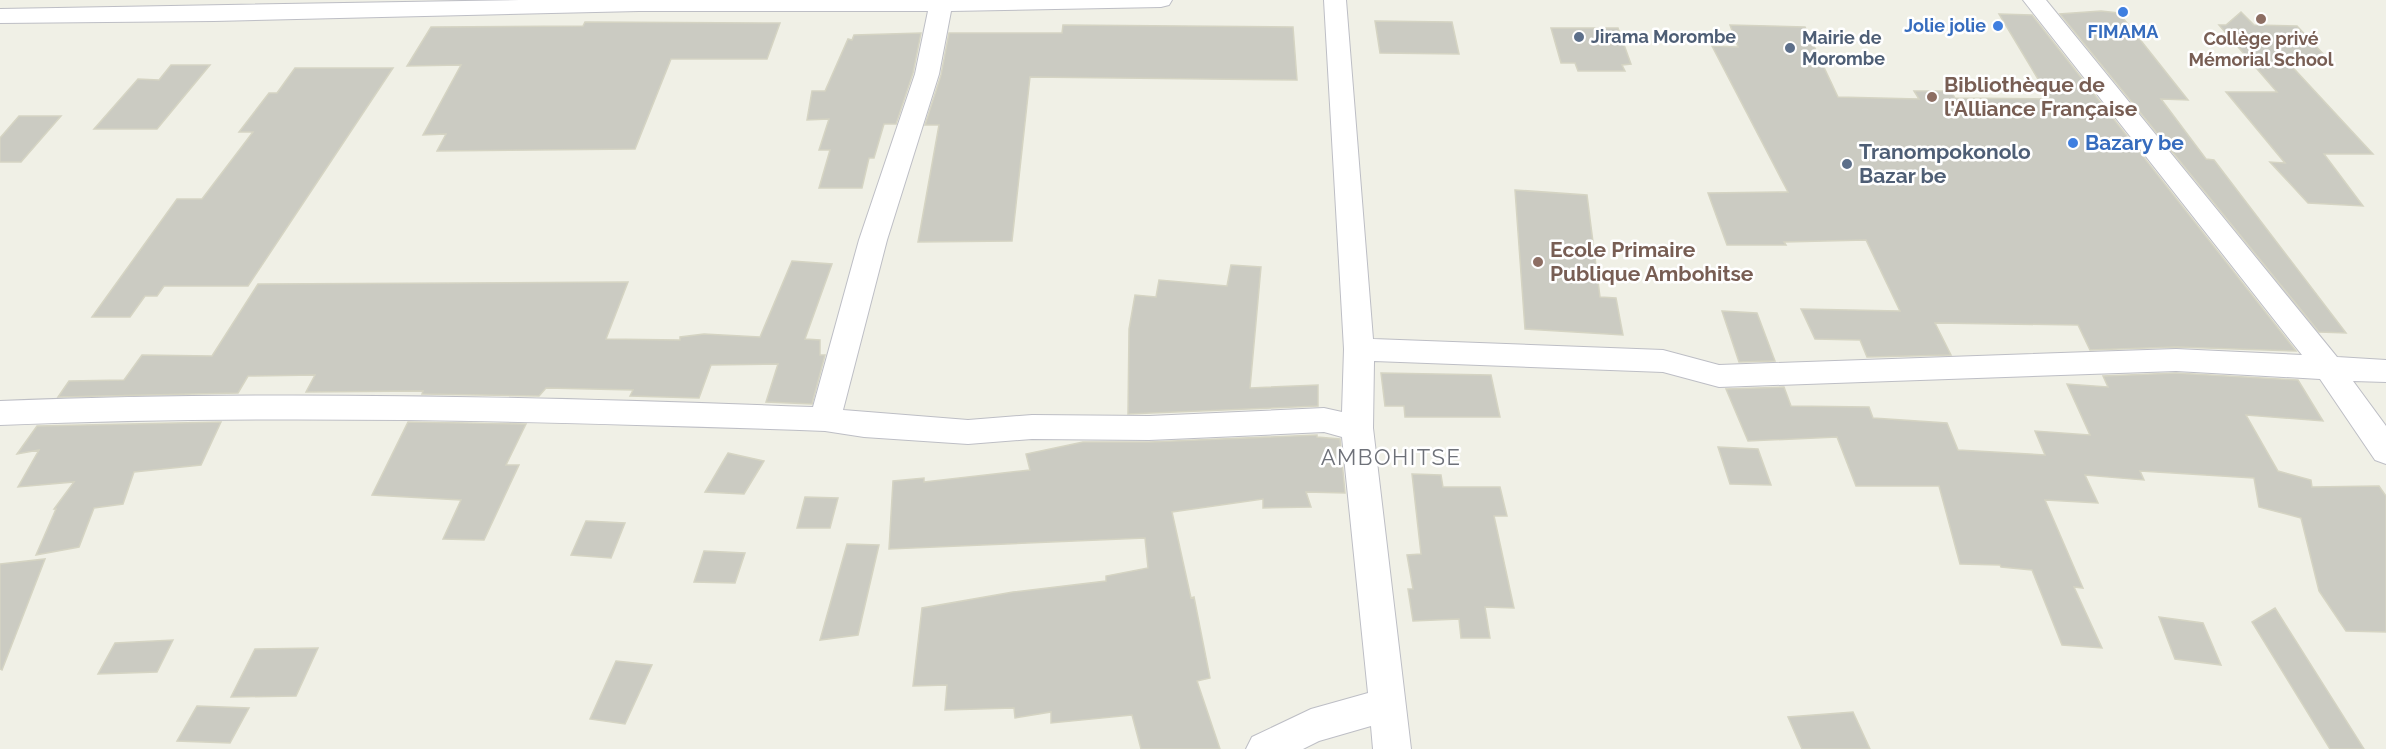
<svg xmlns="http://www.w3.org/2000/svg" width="2386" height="749" viewBox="0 0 2386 749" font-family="Raleway,sans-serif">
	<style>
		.building { fill: #cbcbc2; stroke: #d5d4c3; stroke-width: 1.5 }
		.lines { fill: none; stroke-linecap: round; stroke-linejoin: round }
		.street-casing { stroke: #bdbec5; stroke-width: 2 }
		.street { fill: #fff; fill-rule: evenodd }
		.shop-dot { fill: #3f7fe0; stroke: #fff; stroke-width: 2 }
		.education-dot { fill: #8d6e63; stroke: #fff; stroke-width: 2 }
		.service-dot { fill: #5c6f8a; stroke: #fff; stroke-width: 2 }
		.labels { text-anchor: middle; stroke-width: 5; stroke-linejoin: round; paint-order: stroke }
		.far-shop-label { font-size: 18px; font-weight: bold; fill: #366cbe; stroke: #fff; text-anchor: end }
		.far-service-label { font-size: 18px; font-weight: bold; fill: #4e5e75; stroke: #fff; text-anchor: start }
		.far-education-label { font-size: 18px; font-weight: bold; fill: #785e54; stroke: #fff }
		.education-label { font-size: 21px; font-weight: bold; fill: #785e54; stroke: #fff; text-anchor: start }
		.shop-label { font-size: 21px; font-weight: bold; fill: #366cbe; stroke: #fff; text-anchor: start }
		.service-label { font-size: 21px; font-weight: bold; fill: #4e5e75; stroke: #fff; text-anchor: start }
		.neighbourhood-label { font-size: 22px; letter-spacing: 1.5px; fill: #6e7179; stroke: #fff }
	</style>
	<rect width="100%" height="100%" fill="#f0f0e6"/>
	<path class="building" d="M 2101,11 L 2119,13 L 2188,100 L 2161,99 L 2206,159 L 2214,160 L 2346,333 L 2319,332 L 2060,14 Z
		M 2241,12 L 2254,25 L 2297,26 L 2327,58 L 2284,58 L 2373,154 L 2324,154 L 2363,206 L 2308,203 L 2270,162 L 2285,163 L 2226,92 L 2277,92 L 2219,25 L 2226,25 Z
		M 1999,14 L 2032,15 L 2296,351 L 2176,347 L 2090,350 L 2078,325 L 1935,323 L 1951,355 L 1867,357 L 1860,340 L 1815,339 L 1801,309 L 1900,311 L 1866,240 L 1784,242 L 1786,245 L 1727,245 L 1708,193 L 1788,192 L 1712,46 L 1738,47 L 1730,25 L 1805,27 L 1838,97 L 1919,99 L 1914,91 L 1951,91 L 1955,98 L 2050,99 Z
		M 1375,21 L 1452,22 L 1459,54 L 1380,53 Z
		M 585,22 L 780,23 L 767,59 L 671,59 L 635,149 L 437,151 L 446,134 L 423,135 L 461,65 L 407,66 L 431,27 L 583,26 Z
		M 1063,25 L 1293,27 L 1297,80 L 1030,77 L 1012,241 L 918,242 L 939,125 L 925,125 L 941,75 L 949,33 L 1062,33 Z
		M 1551,28 L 1618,28 L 1631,64 L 1622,65 L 1625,71 L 1578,71 L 1575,63 L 1561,63 Z
		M 921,33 L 913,73 L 896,124 L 884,124 L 874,158 L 869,158 L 862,188 L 819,188 L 830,150 L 819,150 L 829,119 L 807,120 L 812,91 L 825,91 L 848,39 L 852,40 L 854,35 Z
		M 171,65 L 210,65 L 157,129 L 94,129 L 138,79 L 159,80 Z
		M 295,68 L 393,68 L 248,286 L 164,286 L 157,296 L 145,296 L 130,317 L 92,317 L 177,199 L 202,199 L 253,132 L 239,132 L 269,93 L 277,93 Z
		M 19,116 L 61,116 L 21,162 L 0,162 L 0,138 Z
		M 1515,190 L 1587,195 L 1600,297 L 1616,298 L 1623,335 L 1525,329 Z
		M 792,261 L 832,264 L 805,339 L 820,340 L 820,355 L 825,355 L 812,404 L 766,402 L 778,364 L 711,365 L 699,398 L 630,396 L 633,390 L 546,388 L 539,396 L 422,394 L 423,391 L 306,392 L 315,375 L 248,376 L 238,393 L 58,397 L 69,381 L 124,380 L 142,355 L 212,356 L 258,284 L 628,282 L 606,339 L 680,340 L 680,337 L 704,334 L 760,337 Z
		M 1231,265 L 1261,267 L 1250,388 L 1318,385 L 1318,406 L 1128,414 L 1129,329 L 1135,295 L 1156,297 L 1159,280 L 1227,286 Z
		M 1722,311 L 1757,313 L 1775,361 L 1739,362 Z
		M 1381,373 L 1491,375 L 1500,417 L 1405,417 L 1404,406 L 1385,406 Z
		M 2176,373 L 2298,380 L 2323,421 L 2246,415 L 2278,471 L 2311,480 L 2312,487 L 2379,486 L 2386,496 L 2386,632 L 2346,631 L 2319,591 L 2301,518 L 2259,507 L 2254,478 L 2140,471 L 2144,480 L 2085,475 L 2098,503 L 2045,500 L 2083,588 L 2074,587 L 2102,648 L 2062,645 L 2032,570 L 2001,567 L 2000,565 L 1960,564 L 1939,486 L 1856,486 L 1837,437 L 1748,441 L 1726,389 L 1784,387 L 1791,406 L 1869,407 L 1873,418 L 1947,423 L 1958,450 L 2045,455 L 2035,431 L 2090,435 L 2067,384 L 2108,387 L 2103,376 Z
		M 221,422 L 201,465 L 134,472 L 123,504 L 94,508 L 79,547 L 36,555 L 56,509 L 54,509 L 74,482 L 18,487 L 39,450 L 17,454 L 37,426 Z
		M 408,422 L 526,424 L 506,465 L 519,465 L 484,540 L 443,539 L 461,500 L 372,495 Z
		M 1317,435 L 1317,437 L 1340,439 L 1345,493 L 1306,492 L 1311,507 L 1263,508 L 1263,499 L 1172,512 L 1191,598 L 1194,597 L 1210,678 L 1197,681 L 1220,749 L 1141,749 L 1132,715 L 1051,723 L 1051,712 L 1015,718 L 1014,708 L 945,710 L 947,685 L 913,686 L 922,608 L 1013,592 L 1106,581 L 1106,576 L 1148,568 L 1145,538 L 889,549 L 893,481 L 924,478 L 924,482 L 1030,470 L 1026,454 L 1083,442 L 1149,442 Z
		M 1718,447 L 1758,449 L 1771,485 L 1730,484 Z
		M 728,453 L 764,461 L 744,494 L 705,492 Z
		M 1412,474 L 1441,475 L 1443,487 L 1500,487 L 1507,516 L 1494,516 L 1514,608 L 1485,607 L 1490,638 L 1461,638 L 1459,619 L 1413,621 L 1408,589 L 1413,589 L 1407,555 L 1421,554 Z
		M 805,497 L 838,498 L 830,528 L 797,528 Z
		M 586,521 L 625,523 L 611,558 L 571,555 Z
		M 847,544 L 879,545 L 858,635 L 820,640 Z
		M 704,551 L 745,553 L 735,583 L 694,582 Z
		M 45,559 L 2,670 L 0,669 L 0,564 Z
		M 2275,608 L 2364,749 L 2330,749 L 2252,622 Z
		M 2159,617 L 2203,623 L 2221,665 L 2175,659 Z
		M 173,640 L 157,672 L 98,674 L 115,643 Z
		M 318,648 L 296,696 L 231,697 L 255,649 Z
		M 616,661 L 652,665 L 625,724 L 590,719 Z
		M 197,706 L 249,708 L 230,743 L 177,741 Z
		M 1853,712 L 1870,749 L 1802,749 L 1788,717 Z"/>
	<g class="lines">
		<defs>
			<path id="street" d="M 520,0 L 1172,0 L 1169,5 L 1161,7 L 951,11 L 939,74 L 887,240 L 843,410 L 968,420 L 1032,415 L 1149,416 L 1324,408 L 1342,412 L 1344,349 L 1324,0 L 1346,0 L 1373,339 L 1663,350 L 1719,365 L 2176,349 L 2302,355 L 2023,0 L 2046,0 L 2337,357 L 2386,360 L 2386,382 L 2353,381 L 2386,426 L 2386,464 L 2375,460 L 2320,379 L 2176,371 L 1719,387 L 1663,372 L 1374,361 L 1373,428 L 1411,749 L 1373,749 L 1371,726 L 1319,741 L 1303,749 L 1246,749 L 1252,737 L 1311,709 L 1368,693 L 1342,437 L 1324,432 L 1149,440 L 1032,439 L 968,444 L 864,437 L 825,431 C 550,421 275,414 0,425 L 0,401 C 271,390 542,397 813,407 L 859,240 L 915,74 L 928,11 L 639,11 L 214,21 L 0,23 L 0,9 Z"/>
		</defs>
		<use href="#street" class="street-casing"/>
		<use href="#street" class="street"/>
	</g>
	<g class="shop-dot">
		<circle cx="2123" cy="12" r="6"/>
		<circle cx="1998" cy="26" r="6"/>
		<circle cx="2073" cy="143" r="6"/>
	</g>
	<g class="education-dot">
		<circle cx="2261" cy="19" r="6"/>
		<circle cx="1932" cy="97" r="6"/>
		<circle cx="1538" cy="262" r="6"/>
	</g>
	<g class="service-dot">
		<circle cx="1579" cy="37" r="6"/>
		<circle cx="1790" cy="48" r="6"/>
		<circle cx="1847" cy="164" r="6"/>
	</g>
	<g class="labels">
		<g class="far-shop-label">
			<text x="1986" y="32">Jolie jolie</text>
			<text x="2123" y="38" text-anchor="middle">FIMAMA</text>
		</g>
		<g class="far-service-label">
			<text x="1591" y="43">Jirama Morombe</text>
			<text x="1802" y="44">Mairie de<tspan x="1802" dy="21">Morombe</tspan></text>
		</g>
		<g class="far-education-label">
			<text x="2261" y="45">Collège privé<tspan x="2261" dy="21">Mémorial School</tspan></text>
		</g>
		<g class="education-label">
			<text x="1944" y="92">Bibliothèque de<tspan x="1944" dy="24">l'Alliance Française</tspan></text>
			<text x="1550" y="257">Ecole Primaire<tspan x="1550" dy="24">Publique Ambohitse</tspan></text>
		</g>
		<g class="shop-label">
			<text x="2085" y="150">Bazary be</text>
		</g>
		<g class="service-label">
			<text x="1859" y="159">Tranompokonolo<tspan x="1859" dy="24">Bazar be</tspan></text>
		</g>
		<g class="neighbourhood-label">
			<text x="1391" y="465">AMBOHITSE</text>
		</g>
	</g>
</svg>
